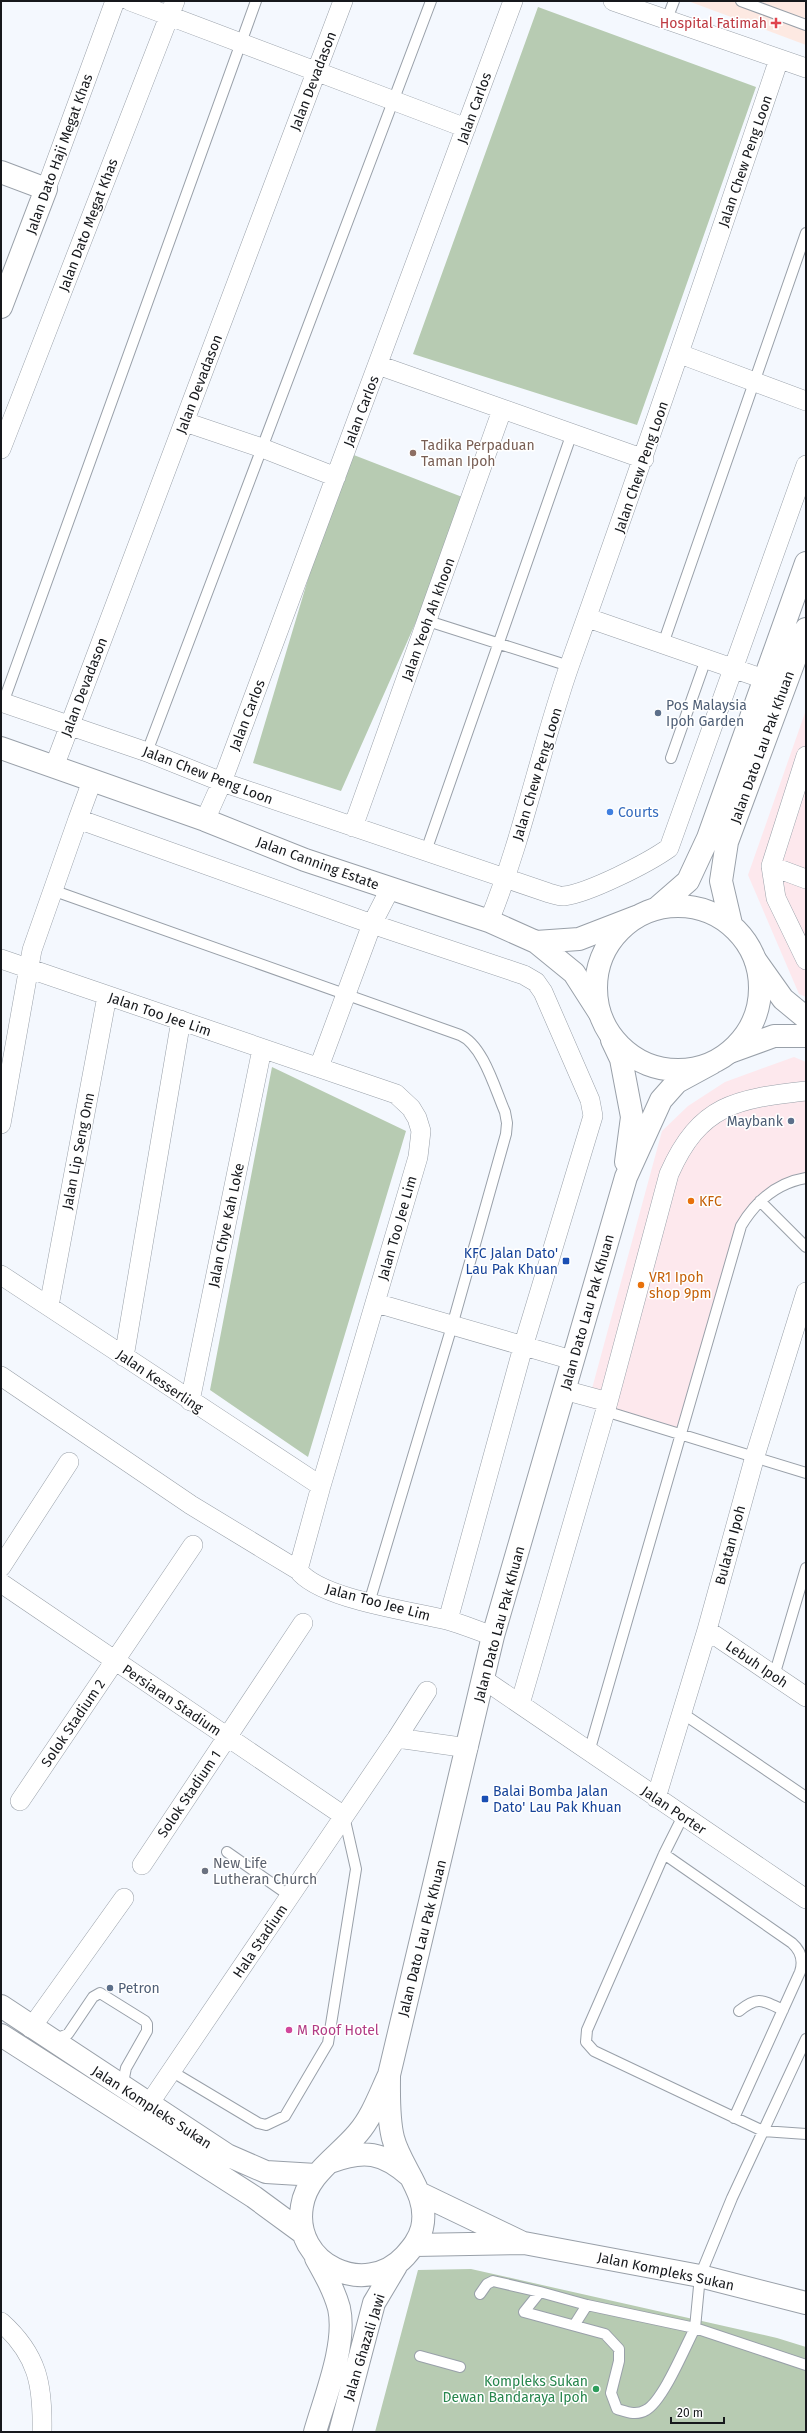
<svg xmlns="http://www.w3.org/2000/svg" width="807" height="2433" viewBox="0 0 807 2433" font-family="'Fira Sans',sans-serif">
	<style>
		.commercial { fill: #fde8ed }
		.medical { fill: #fde9e2 }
		.green { fill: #b7cbb2 }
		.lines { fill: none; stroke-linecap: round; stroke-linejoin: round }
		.service-casing { stroke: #99a0a9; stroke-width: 12 }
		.minor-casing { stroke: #99a0a9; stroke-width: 20 }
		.tertiary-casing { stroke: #99a0a9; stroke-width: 24 }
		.secondary-casing { stroke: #99a0a9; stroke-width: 24 }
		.service { stroke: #fff; stroke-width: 10 }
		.minor { stroke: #fff; stroke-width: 19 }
		.tertiary { stroke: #fff; stroke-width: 22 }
		.secondary { stroke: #fff; stroke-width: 22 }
		.health-dot { fill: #e0444e; stroke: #fff; stroke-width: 1.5 }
		.education-dot { fill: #8d6e63; stroke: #fff; stroke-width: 1.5 }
		.service-dot { fill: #5c6f8a; stroke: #fff; stroke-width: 1.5 }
		.shop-dot { fill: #3f7fe0; stroke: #fff; stroke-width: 1.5 }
		.food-dot { fill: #e8710a; stroke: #fff; stroke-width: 1.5 }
		.transit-dot { fill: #1a4fb4; stroke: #fff; stroke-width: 1.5 }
		.worship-dot { fill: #6b7280; stroke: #fff; stroke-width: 1.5 }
		.hotel-dot { fill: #d1479c; stroke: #fff; stroke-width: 1.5 }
		.leisure-dot { fill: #2e9e5b; stroke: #fff; stroke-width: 1.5 }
		.labels { text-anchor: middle; stroke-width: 3; stroke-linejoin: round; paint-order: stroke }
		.health-label { font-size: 14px; fill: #be3a42; stroke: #fff; text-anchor: end }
		.street-label { font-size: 14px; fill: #16181c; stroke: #fff }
		.education-label { font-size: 14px; fill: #785e54; stroke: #fff; text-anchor: start }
		.service-label { font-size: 14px; fill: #4e5e75; stroke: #fff; text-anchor: start }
		.shop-label { font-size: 14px; fill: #366cbe; stroke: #fff; text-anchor: start }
		.food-label { font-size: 14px; fill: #c56008; stroke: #fff; text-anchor: start }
		.transit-label { font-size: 14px; fill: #164399; stroke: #fff; text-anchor: end }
		.worship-label { font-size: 14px; fill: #5b616d; stroke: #fff; text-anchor: start }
		.hotel-label { font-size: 14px; fill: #b23c85; stroke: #fff; text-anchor: start }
		.leisure-label { font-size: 14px; fill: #27864d; stroke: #fff; text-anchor: end }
	</style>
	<rect width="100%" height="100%" fill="#f4f8fe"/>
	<path class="commercial" d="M 806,710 L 806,997 L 799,994 L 748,875 Z
		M 794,1057 L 806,1062 L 806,1175 L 786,1178 L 743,1213 L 678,1432 L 587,1407 L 662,1131 L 688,1106 L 725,1082 Z"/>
	<path class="medical" d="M 688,1 L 806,1 L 806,45 Z"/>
	<path class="green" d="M 538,7 L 756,87 L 637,425 L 413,354 Z
		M 346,452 L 470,500 L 341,791 L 253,763 Z
		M 272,1067 L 406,1131 L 308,1457 L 210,1390 Z
		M 471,2269 L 777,2338 L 806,2347 L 806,2432 L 375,2432 L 418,2270 Z"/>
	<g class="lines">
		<defs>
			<path id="service" d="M 741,1 L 806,25
				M 667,19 L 674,1
				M 428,621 L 569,666
				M 663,644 L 806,233
				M 3,703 L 256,1
				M 147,752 L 431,1
				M 671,758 L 706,659
				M 426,851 L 572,433
				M 52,890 L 460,1035 C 483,1045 495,1089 505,1112 L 507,1123 L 506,1134 L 452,1326 L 369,1603
				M 760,1201 L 806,1247
				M 605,1411 L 806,1473
				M 774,1676 L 806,1568
				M 682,1713 L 806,1797
				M 589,1752 L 741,1226 C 756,1201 776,1183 806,1178
				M 683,1816 L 664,1854 L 587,2030 L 586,2042 L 594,2051 L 763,2131 L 806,2134
				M 227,1852 L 290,1896
				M 664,1854 L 792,1943 C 801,1951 804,1960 800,1972 L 734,2118
				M 739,2011 C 758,1996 762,2000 783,2010
				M 806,2039 L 732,2198 L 700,2276 L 695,2328 L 806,2365
				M 53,2040 L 68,2034 L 93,1997 L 100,1993 L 145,2021 L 147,2024 L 147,2031 L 126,2068 L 122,2087
				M 171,2071 L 258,2123 L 266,2125 L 285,2116 L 328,2043 L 356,1869 L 344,1816
				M 480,2294 L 487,2284 L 493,2281 L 540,2292 L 524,2312 L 605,2334 L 619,2349 L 619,2361 L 611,2393 L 617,2409 C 627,2412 636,2416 646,2410 C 663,2401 685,2347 695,2328 L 587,2305 L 540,2292
				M 575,2324 L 587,2305
				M 420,2356 L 460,2367"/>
			<path id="minor" d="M 130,1 L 466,128
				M 613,1 L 806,68
				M 46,189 L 115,1
				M 680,354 L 806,401
				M 378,365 L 644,459
				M 185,422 L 262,448 L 336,477
				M 1,449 L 175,1
				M 588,618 L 764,679 L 784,639 L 795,633 L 806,637
				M 1,702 L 147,752 L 222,782 L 549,893 C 554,894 560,897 564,896 C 589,893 648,863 669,848 L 806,465
				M 806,756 L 771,866 L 776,898 L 806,960
				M 54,767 L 343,1
				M 78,819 L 92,781
				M 205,820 L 222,782 L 513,1
				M 353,827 L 502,410
				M 771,866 L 806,879
				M 489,921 C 523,838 540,749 570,664 C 642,463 711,261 779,59
				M 1,959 L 396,1094 L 411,1108 L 417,1118 L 421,1131 L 418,1157 L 321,1486 L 298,1570
				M 319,1067 L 372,924 L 390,889
				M 1,1124 L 32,950 L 78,819 L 372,924 L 524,975 L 536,982 L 543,992 L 590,1100 L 593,1116 L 523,1347 L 448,1620
				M 1,1275 L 321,1486
				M 376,1303 L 572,1360
				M 49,1306 L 107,996
				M 124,1357 L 181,1020
				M 1,1376 L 191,1505 L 298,1570 C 319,1599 411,1611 447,1620 C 462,1624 478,1631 493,1636
				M 564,1390 L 608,1402
				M 190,1401 L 262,1049
				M 1,1567 L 69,1462
				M 1,1583 L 344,1816
				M 707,1630 L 806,1697
				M 483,1679 L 806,1899
				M 520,1704 L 608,1402 L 669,1174 C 700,1104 736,1099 806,1091
				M 397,1738 L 427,1691
				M 656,1798 L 707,1630 L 755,1456 L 806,1292
				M 20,1801 L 193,1545
				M 142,1865 L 303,1623
				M 31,2028 L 124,1898
				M 149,2104 L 397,1738 L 468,1748
				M 1,2322 C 38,2355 43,2385 42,2432"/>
			<path id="tertiary" d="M 1,172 L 46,189 L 1,307
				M 1,748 L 205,820 L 305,860 L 489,921 L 536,942 L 579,939 L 636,917
				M 536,942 L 574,973 L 599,1012
				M 756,961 L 783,999 L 806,1018
				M 730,1052 L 774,1036 L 806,1036"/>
			<path id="secondary" d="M596 988a82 82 0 1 1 164 0a82 82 0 1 1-164 0Z
				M 657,908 L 688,881 L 708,838 L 806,563
				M 731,924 L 721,881 L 727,842 L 806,629
				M 612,1040 L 621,1059 L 632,1117 L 626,1162
				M 1,2006 L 227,2155 L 266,2172 L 316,2175
				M 1,2035 L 254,2197 L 303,2233
				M 389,2075 C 389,2096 388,2118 393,2138 C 401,2169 430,2194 422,2228 C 419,2240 412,2248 405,2256 C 365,2299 292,2264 302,2206 C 307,2174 338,2157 358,2133 C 372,2117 380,2094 389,2075 L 493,1636 L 626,1177 L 661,1100 L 677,1082 L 712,1063
				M 330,2162 C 364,2149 383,2152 410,2176
				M 419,2193 L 523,2243
				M 415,2245 L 524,2243 L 700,2276 L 806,2303
				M 315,2432 C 325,2397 347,2344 339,2308 C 334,2290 325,2274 316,2258
				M 340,2432 L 374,2303 L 396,2266"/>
		</defs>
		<use href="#service" class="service-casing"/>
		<use href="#minor" class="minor-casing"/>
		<use href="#tertiary" class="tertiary-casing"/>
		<use href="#secondary" class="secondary-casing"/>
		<use href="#service" class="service"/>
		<use href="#minor" class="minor"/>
		<use href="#tertiary" class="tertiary"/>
		<use href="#secondary" class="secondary"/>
	</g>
	<path class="health-dot" d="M774 17h4v4h4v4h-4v4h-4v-4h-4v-4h4z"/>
	<circle class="education-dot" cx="413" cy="453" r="4"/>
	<g class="service-dot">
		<circle cx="658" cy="713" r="4"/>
		<circle cx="791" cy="1121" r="4"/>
		<circle cx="110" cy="1988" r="4"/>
	</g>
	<circle class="shop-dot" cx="610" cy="812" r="4"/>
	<g class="food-dot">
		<circle cx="691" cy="1201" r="4"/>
		<circle cx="641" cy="1285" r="4"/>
	</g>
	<g class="transit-dot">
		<rect x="562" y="1257" width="8" height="8" rx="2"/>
		<rect x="481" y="1795" width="8" height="8" rx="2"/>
	</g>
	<circle class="worship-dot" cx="205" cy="1871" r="4"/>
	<circle class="hotel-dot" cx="289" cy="2030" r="4"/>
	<circle class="leisure-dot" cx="596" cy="2389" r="4"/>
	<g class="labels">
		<g class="health-label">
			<text x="767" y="28">Hospital Fatimah</text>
		</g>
		<g class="street-label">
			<text transform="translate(313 81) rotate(-69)" y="5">Jalan Devadason</text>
			<text transform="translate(474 108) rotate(-70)" y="5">Jalan Carlos</text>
			<text transform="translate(59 154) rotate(-70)" y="5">Jalan Dato Haji Megat Khas</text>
			<text transform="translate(745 161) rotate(-71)" y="5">Jalan Chew Peng Loon</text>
			<text transform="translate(88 225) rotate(-69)" y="5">Jalan Dato Megat Khas</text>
			<text transform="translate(199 384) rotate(-69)" y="5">Jalan Devadason</text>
			<text transform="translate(361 411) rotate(-69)" y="5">Jalan Carlos</text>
			<text transform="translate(641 467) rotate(-71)" y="5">Jalan Chew Peng Loon</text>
			<text transform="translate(428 619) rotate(-70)" y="5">Jalan Yeoh Ah khoon</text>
			<text transform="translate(84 687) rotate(-69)" y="5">Jalan Devadason</text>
			<text transform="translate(247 715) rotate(-69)" y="5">Jalan Carlos</text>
			<text transform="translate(762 747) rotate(-70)" y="5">Jalan Dato Lau Pak Khuan</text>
			<text transform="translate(537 774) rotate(-73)" y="5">Jalan Chew Peng Loon</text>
			<text transform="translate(208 775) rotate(21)" y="5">Jalan Chew Peng Loon</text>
			<text transform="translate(318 863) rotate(20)" y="5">Jalan Canning Estate</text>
			<text transform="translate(160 1014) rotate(19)" y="5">Jalan Too Jee Lim</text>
			<text transform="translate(78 1151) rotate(-79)" y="5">Jalan Lip Seng Onn</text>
			<text transform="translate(226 1225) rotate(-78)" y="5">Jalan Chye Kah Loke</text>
			<text transform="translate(397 1228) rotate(-74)" y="5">Jalan Too Jee Lim</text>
			<text transform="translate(587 1312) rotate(-74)" y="5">Jalan Dato Lau Pak Khuan</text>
			<text transform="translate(160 1381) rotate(34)" y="5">Jalan Kesserling</text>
			<text transform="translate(730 1545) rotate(-75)" y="5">Bulatan Ipoh</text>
			<text transform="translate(378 1602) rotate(15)" y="5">Jalan Too Jee Lim</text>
			<text transform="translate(499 1624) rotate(-75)" y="5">Jalan Dato Lau Pak Khuan</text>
			<text transform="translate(757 1664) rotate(34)" y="5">Lebuh Ipoh</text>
			<text transform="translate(172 1700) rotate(34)" y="5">Persiaran Stadium</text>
			<text transform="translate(73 1723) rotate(-56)" y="5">Solok Stadium 2</text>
			<text transform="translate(189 1794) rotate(-56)" y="5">Solok Stadium 1</text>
			<text transform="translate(674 1810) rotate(34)" y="5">Jalan Porter</text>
			<text transform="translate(422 1938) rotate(-76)" y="5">Jalan Dato Lau Pak Khuan</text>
			<text transform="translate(260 1941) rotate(-56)" y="5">Hala Stadium</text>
			<text transform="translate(152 2107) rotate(33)" y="5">Jalan Kompleks Sukan</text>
			<text transform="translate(666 2271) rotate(12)" y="5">Jalan Kompleks Sukan</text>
			<text transform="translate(364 2347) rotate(-73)" y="5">Jalan Ghazali Jawi</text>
		</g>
		<g class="education-label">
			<text x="421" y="450">Tadika Perpaduan<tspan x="421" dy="16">Taman Ipoh</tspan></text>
		</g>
		<g class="service-label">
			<text x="666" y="710">Pos Malaysia<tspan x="666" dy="16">Ipoh Garden</tspan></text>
			<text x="783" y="1126" text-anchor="end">Maybank</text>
			<text x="118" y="1993">Petron</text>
		</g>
		<g class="shop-label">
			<text x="618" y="817">Courts</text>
		</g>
		<g class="food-label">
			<text x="699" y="1206">KFC</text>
			<text x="649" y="1282">VR1 Ipoh<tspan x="649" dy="16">shop 9pm</tspan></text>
		</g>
		<g class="transit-label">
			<text x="558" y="1258">KFC Jalan Dato'<tspan x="558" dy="16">Lau Pak Khuan</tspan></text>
			<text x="493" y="1796" text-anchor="start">Balai Bomba Jalan<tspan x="493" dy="16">Dato' Lau Pak Khuan</tspan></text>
		</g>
		<g class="worship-label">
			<text x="213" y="1868">New Life<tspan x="213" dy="16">Lutheran Church</tspan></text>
		</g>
		<g class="hotel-label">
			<text x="297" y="2035">M Roof Hotel</text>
		</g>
		<g class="leisure-label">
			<text x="588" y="2386">Kompleks Sukan<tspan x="588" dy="16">Dewan Bandaraya Ipoh</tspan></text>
		</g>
	</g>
	<rect width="807" height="2433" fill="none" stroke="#16181c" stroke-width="4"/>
	<path d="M671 2417v6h53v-6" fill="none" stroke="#16181c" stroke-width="2"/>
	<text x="677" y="2417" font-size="12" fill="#16181c" stroke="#ffffff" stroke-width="3" paint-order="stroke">20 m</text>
</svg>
